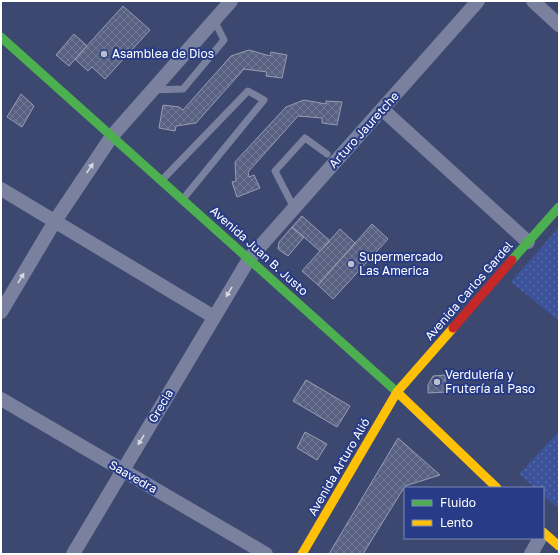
<svg xmlns="http://www.w3.org/2000/svg" width="560" height="555" viewBox="0 0 560 555" font-family="'Golos Text',sans-serif">
	<style>
		.grass { fill: url(#grass-dots) }
		.building { fill: url(#building-cross-hatch); stroke: #979db4 }
		.lines { fill: none; stroke-linecap: round; stroke-linejoin: round }
		.lane { stroke: #79819e; stroke-width: 7 }
		.street { stroke: #79819e; stroke-width: 14 }
		.fast { stroke: #4caf50; stroke-width: 9 }
		.slow { stroke: #ffc107; stroke-width: 9 }
		.jam { stroke: #c62828; stroke-width: 9 }
		.oneway { fill: #d7d9e2 }
		.poi-dot { fill: #bbbfcd; stroke: #273b86; stroke-width: 1.5 }
		.labels { text-anchor: middle; stroke-width: 4; stroke-linejoin: round; paint-order: stroke }
		.poi-label { font-size: 12px; fill: #fff; stroke: #273b86; text-anchor: start }
		.street-label { font-size: 12px; fill: #fff; stroke: #273b86 }
	</style>
	<defs>
		<pattern id="grass-dots" width="8" height="8" patternUnits="userSpaceOnUse"><rect width="8" height="8" fill="#3c529b"/><path d="M2 2h.1M6 6h.1" fill="none" stroke="#596caa" stroke-width="1.8" stroke-linecap="round"/></pattern>
		<pattern id="building-cross-hatch" width="8" height="8" patternUnits="userSpaceOnUse"><rect width="8" height="8" fill="#586181"/><path d="M0 0l8 8M0 8l8-8" fill="none" stroke="#717994"/></pattern>
	</defs>
	<rect width="100%" height="100%" fill="#3d4870"/>
	<path class="grass" d="M 559,227 L 559,321 L 511,282 Z
		M 559,431 L 559,509 L 543,495 L 543,488 L 535,488 L 519,474 Z"/>
	<path class="building" d="M 123,6 L 150,30 L 105,79 L 92,67 L 88,71 L 75,59 Z
		M 74,34 L 87,46 L 69,66 L 56,55 Z
		M 249,50 L 270,56 L 271,52 L 287,55 L 282,78 L 266,76 L 267,72 L 244,69 L 196,123 L 176,126 L 175,131 L 159,128 L 163,105 L 179,107 L 183,110 L 231,56 Z
		M 21,94 L 34,106 L 22,127 L 7,117 Z
		M 304,100 L 326,104 L 326,101 L 342,102 L 337,125 L 322,123 L 322,118 L 298,116 L 248,172 L 249,177 L 254,175 L 260,188 L 237,197 L 232,182 L 236,181 L 235,162 L 286,107 Z
		M 302,216 L 330,241 L 320,251 L 292,227 Z
		M 372,224 L 388,239 L 333,299 L 318,285 Z
		M 292,227 L 304,237 L 288,256 L 278,249 L 279,242 Z
		M 340,229 L 355,243 L 318,285 L 302,271 Z
		M 445,375 L 446,392 L 428,393 L 428,385 L 433,376 Z
		M 306,380 L 350,406 L 337,427 L 293,401 Z
		M 305,432 L 327,444 L 317,460 L 297,448 Z
		M 398,438 L 440,475 L 405,486 L 363,554 L 329,554 Z"/>
	<g class="lines">
		<path class="lane" d="M 152,90 L 183,89 L 224,40 L 214,20
			M 162,180 L 248,91 L 264,100 L 183,199
			M 294,208 L 275,171 L 305,138 L 327,154"/>
		<path class="street" d="M 533,1 L 559,25
			M 382,109 L 528,242
			M 1,189 L 214,317
			M 1,312 L 55,221 L 112,136 L 231,1
			M 1,399 L 266,554
			M 73,554 L 249,259 L 478,1
			M 531,554 L 540,538"/>
		<path class="fast" d="M 1,37 L 397,392
			M 512,260 L 559,207"/>
		<path class="slow" d="M 397,392 L 497,488
			M 543,532 L 559,546
			M 302,554 L 397,392 L 453,328"/>
		<path class="jam" d="M 453,328 L 512,260"/>
	</g>
	<defs><path id="oneway-solid" d="M-6-.8H1V-3.2L6.5 0L1 3.2V.8H-6Z"/></defs>
	<g class="oneway">
		<use href="#oneway-solid" transform="translate(90 168) rotate(-56)"/>
		<use href="#oneway-solid" transform="translate(21 278) rotate(-59)"/>
		<use href="#oneway-solid" transform="translate(229 292) rotate(121)"/>
		<use href="#oneway-solid" transform="translate(141 440) rotate(121)"/>
	</g>
	<g class="poi-dot">
		<circle cx="104" cy="54" r="4"/>
		<circle cx="351" cy="264" r="4"/>
		<circle cx="437" cy="382" r="4"/>
	</g>
	<g class="labels">
		<g class="poi-label">
			<text x="112" y="58">Asamblea de Dios</text>
			<text x="359" y="261">Supermercado<tspan x="359" dy="14">Las America</tspan></text>
			<text x="445" y="379">Verdulería y<tspan x="445" dy="14">Frutería al Paso</tspan></text>
		</g>
		<g class="street-label">
			<text transform="translate(364 130) rotate(-48)" y="4">Arturo Jauretche</text>
			<text transform="translate(259 251) rotate(42)" y="4">Avenida Juan B. Justo</text>
			<text transform="translate(469 291) rotate(-49)" y="4">Avenida Carlos Gardel</text>
			<text transform="translate(161 406) rotate(-59)" y="4">Grecia</text>
			<text transform="translate(339 467) rotate(-60)" y="4">Avenida Arturo Alió</text>
			<text transform="translate(133 477) rotate(30)" y="4">Saavedra</text>
		</g>
	</g>
	<rect width="560" height="555" fill="none" stroke="#ffffff" stroke-width="4"/>
	<rect x="404" y="487" width="140" height="52" fill="#273b86" stroke="#7d89b6"/>
	<rect x="412" y="500" width="20" height="6" fill="#4caf50" stroke="#7d89b6"/>
	<text x="440" y="507" font-size="12" fill="#ffffff">Fluido</text>
	<rect x="412" y="520" width="20" height="6" fill="#ffc107" stroke="#7d89b6"/>
	<text x="440" y="527" font-size="12" fill="#ffffff">Lento</text>
</svg>
